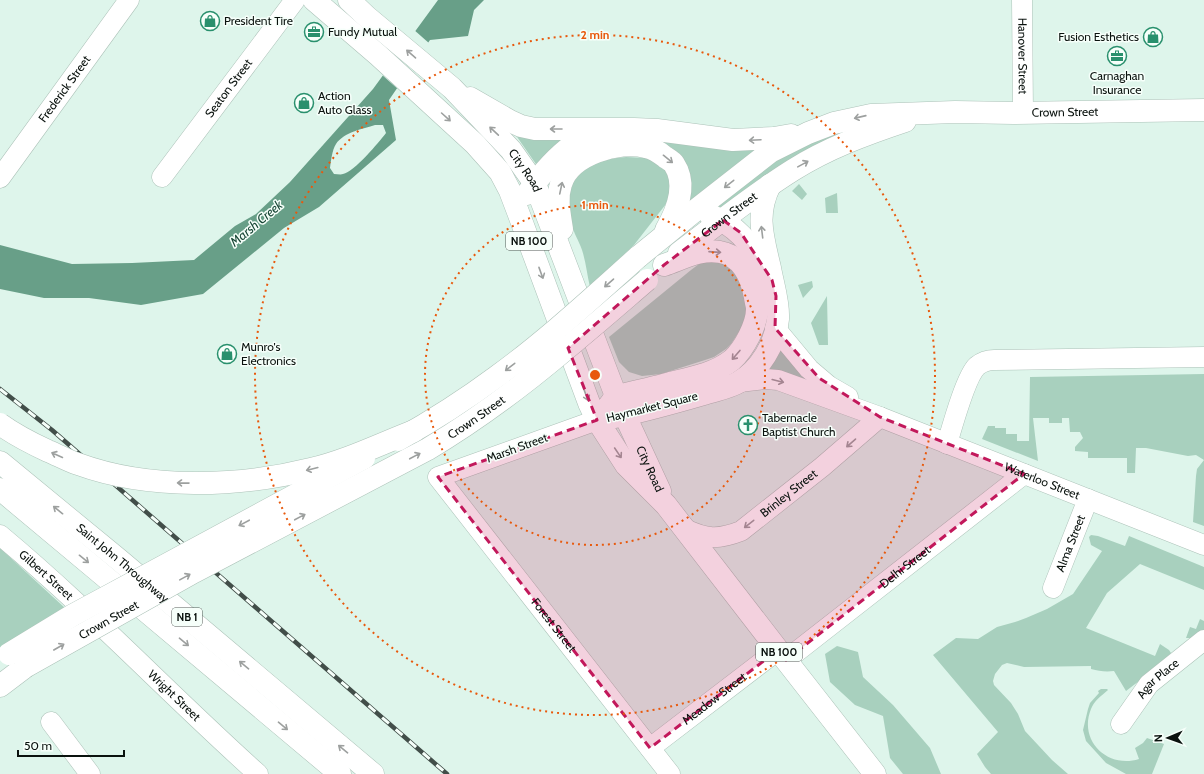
<svg xmlns="http://www.w3.org/2000/svg" width="1204" height="774" viewBox="0 0 1204 774" font-family="Cabin,sans-serif">
	<style>
		.green { fill: #a8d0be }
		.water { fill: #689f88; fill-rule: evenodd }
		.pier { fill: #def5eb }
		.lines { fill: none; stroke-linecap: round; stroke-linejoin: round }
		.minor-casing { stroke: #acc2b8; stroke-width: 21 }
		.major-casing { stroke: #acc2b8; stroke-width: 23 }
		.highway-casing { stroke: #acc2b8; stroke-width: 23 }
		.minor { stroke: #fff; stroke-width: 20 }
		.major { stroke: #fff; stroke-width: 22 }
		.highway { stroke: #fff; stroke-width: 22 }
		.rail-casing { stroke: #424e49; stroke-width: 4.5 }
		.rail { stroke: #f6fffa; stroke-width: 3; stroke-dasharray: 9; stroke-linecap: butt }
		.major-bridge-casing { stroke: #acc2b8; stroke-width: 23; stroke-linecap: butt }
		.highway-bridge-casing { stroke: #acc2b8; stroke-width: 23; stroke-linecap: butt }
		.major-bridge { stroke: #fff; stroke-width: 22 }
		.highway-bridge { stroke: #fff; stroke-width: 22 }
		.oneway { stroke: #9da09f }
		.marked { fill: #c2185b; fill-opacity: 0.2; stroke: #c2185b; stroke-width: 3; stroke-dasharray: 8 5; stroke-linejoin: round }
		.ring { fill: none; stroke: #e8590c; stroke-width: 2; stroke-dasharray: 2 4 }
		.labels { text-anchor: middle; stroke-width: 3; stroke-linejoin: round; paint-order: stroke }
		.shield { fill: #f6fffa; stroke: #515955; stroke-width: 1 }
		.shield-label { font-size: 11px; font-weight: bold; fill: #0a120e }
		.poi-label { font-size: 12px; fill: #0a120e; stroke: #f6fffa; text-anchor: start }
		.street-label { font-size: 12px; fill: #0a120e; stroke: #f6fffa }
		.water-label { font-size: 13px; font-style: italic; fill: #184736; stroke: #f6fffa }
		.centre { fill: #e8590c; stroke: #f6fffa; stroke-width: 2 }
		.ring-label { font-size: 12px; text-anchor: middle; font-weight: bold; fill: #e8590c; stroke: #f6fffa; stroke-width: 3; stroke-linejoin: round; paint-order: stroke }
	</style>
	<rect width="100%" height="100%" fill="#def5eb"/>
	<path class="green" d="M 844,132 L 725,208 L 716,208 L 756,172 L 821,136 Z
		M 515,134 L 568,136 L 538,167 Z
		M 653,136 L 757,149 L 690,202 L 676,152 Z
		M 626,157 L 646,158 L 663,166 L 669,175 L 671,192 L 666,204 L 634,245 L 590,287 C 587,275 586,262 582,250 C 579,241 573,232 571,222 C 570,215 568,200 569,194 C 574,167 602,159 626,157 Z
		M 799,184 L 807,194 L 802,200 L 792,191 Z
		M 837,193 L 838,213 L 826,213 L 825,198 Z
		M 710,260 L 727,263 L 741,279 L 747,311 L 742,327 L 731,344 L 726,349 L 714,357 L 705,360 L 661,374 L 642,376 L 629,372 L 619,362 L 609,337 L 691,270 L 699,264 Z
		M 812,281 L 813,287 L 803,298 L 798,285 Z
		M 827,296 L 828,345 L 819,345 L 811,323 Z
		M 781,347 L 824,385 L 763,369 Z
		M 1204,374 L 1204,526 L 1193,522 L 1196,476 L 1197,469 L 1204,460 L 1196,455 L 1188,456 L 1146,448 L 1136,448 L 1135,473 L 1127,473 L 1127,458 L 1088,458 L 1088,452 L 1075,451 L 1075,447 L 1083,438 L 1080,432 L 1070,432 L 1069,418 L 1062,418 L 1062,423 L 1049,423 L 1049,418 L 1033,418 L 1038,461 L 982,439 L 988,426 L 995,426 L 995,428 L 1006,428 L 1006,434 L 1017,434 L 1017,441 L 1029,441 L 1030,377 Z
		M 1091,535 L 1098,536 L 1125,546 L 1129,536 L 1204,567 L 1204,590 L 1140,564 L 1107,593 L 1086,628 L 1155,656 L 1160,644 L 1169,650 L 1171,653 L 1169,658 L 1126,691 L 1114,671 C 1105,672 1099,671 1091,669 L 1091,666 L 1024,667 L 1007,663 L 1002,665 L 995,674 L 993,681 L 994,685 L 1011,703 L 1018,714 L 1025,731 L 1052,760 L 1068,774 L 991,774 L 985,767 L 977,754 L 998,732 L 933,655 L 956,638 L 978,639 L 997,627 L 1015,622 L 1026,618 L 1047,609 L 1073,594 L 1102,551 L 1091,545 L 1089,537 Z
		M 0,548 L 65,608 L 0,649 Z
		M 1200,619 L 1204,621 L 1204,630 L 1193,638 L 1186,638 L 1190,627 L 1196,629 Z
		M 837,646 L 858,652 L 863,677 L 893,705 L 930,748 L 941,774 L 903,774 L 890,758 L 883,716 L 855,705 L 830,682 L 825,654 Z
		M 1101,689 L 1107,689 L 1108,690 C 1101,696 1094,701 1091,709 C 1078,741 1108,769 1139,759 L 1135,748 L 1143,743 L 1147,738 L 1164,744 L 1152,774 L 1126,774 L 1106,763 L 1086,741 L 1083,730 L 1088,709 L 1090,703 L 1099,693 L 1098,691 Z"/>
	<path class="water" d="M 438,0 L 484,0 L 474,10 L 468,36 L 430,40 L 389,100 L 396,140 L 319,207 L 284,228 L 203,294 L 141,305 L 89,298 L 44,298 L 0,289 L 0,245 L 72,264 L 132,263 L 194,260 L 235,226 L 256,214 L 290,182 L 373,89 ZM 375,125 L 383,125 L 386,133 C 379,142 354,172 343,174 C 341,175 337,174 334,174 L 330,168 C 331,161 332,150 336,144 C 344,132 363,129 375,125 Z"/>
	<path class="pier" d="M 413,29 L 430,44 L 399,90 L 381,74 Z"/>
	<g class="lines">
		<defs>
			<g id="minor">
				<path id="s1" d="M 1022,0 L 1023,113"/>
				<path id="s2" d="M 162,177 L 295,0"/>
				<path id="s3" d="M 0,178 L 129,0"/>
				<path d="M 775,328 L 809,369 L 829,386 L 848,397"/>
				<path id="s4" d="M 739,382 L 766,379 L 778,380 L 880,417 L 1204,545"/>
				<path id="s5" d="M 597,420 L 438,477 L 670,774"/>
				<path d="M 947,444 C 952,427 966,376 977,366 C 982,362 988,360 994,360 L 1204,357"/>
				<path id="s6" d="M 685,529 C 706,539 718,540 741,531 L 822,467 L 880,417"/>
				<path id="s7" d="M 0,535 C 90,610 171,696 258,774"/>
				<path id="s8" d="M 1053,588 L 1088,499"/>
				<path id="s9" d="M 786,660 L 1024,474"/>
				<path d="M 51,722 L 90,774"/>
				<path id="s10" d="M 1121,724 L 1149,684 L 1204,640"/>
				<path id="s11" d="M 650,748 L 778,650"/>
			</g>
			<g id="major">
				<path d="M 314,0 L 378,55 L 475,144 L 500,172 L 510,191 L 518,212 L 589,403 L 597,420 L 626,465 L 666,505 L 778,650 L 875,774"/>
				<path id="s12" d="M 349,0 L 367,17 L 452,88 L 511,150 L 535,184 L 616,396 L 660,491"/>
				<path d="M 470,98 L 510,121 L 521,126 L 535,129 L 634,129 L 657,130 L 733,140 L 774,138 L 791,135"/>
				<path d="M 527,194 C 539,177 557,156 574,144 C 582,138 592,135 602,132"/>
				<path d="M 710,215 C 739,227 748,242 764,267"/>
				<path d="M 562,229 C 560,215 556,199 561,184 C 570,154 619,140 646,147 C 653,148 660,153 665,157 C 668,159 672,161 674,164 C 688,185 677,211 666,230"/>
				<path id="s13" d="M 679,253 C 716,225 753,195 793,170 C 828,148 866,134 905,121"/>
				<path id="s14" d="M 638,257 L 697,209 L 770,152 L 808,133 L 834,123 L 871,115 L 955,112 L 1014,113 L 1204,110"/>
				<path d="M 608,407 L 616,396 C 634,392 652,388 670,383 C 691,378 714,374 732,360 C 744,349 757,325 757,309 C 757,305 755,300 755,297 C 751,276 742,256 720,252 C 701,248 682,259 664,265"/>
				<path d="M 610,418 C 642,412 673,403 704,394 C 716,390 729,388 739,382 C 760,370 776,343 778,319 C 779,302 773,285 770,268 C 763,237 755,215 770,185"/>
				<path d="M 0,686 L 25,667"/>
			</g>
			<g id="highway">
				<path id="s15" d="M 0,462 L 118,559 L 373,774"/>
				<path d="M 0,489 L 97,570 L 340,774"/>
			</g>
		</defs>
		<use href="#minor" class="minor-casing"/>
		<use href="#major" class="major-casing"/>
		<use href="#highway" class="highway-casing"/>
		<use href="#minor" class="minor"/>
		<use href="#major" class="major"/>
		<use href="#highway" class="highway"/>
		<defs>
			<path id="rail" d="M 0,389 L 52,430 L 447,774"/>
		</defs>
		<use href="#rail" class="rail-casing"/>
		<use href="#rail" class="rail"/>
		<defs>
			<g id="major-bridge">
				<path d="M 398,440 C 432,421 465,400 496,377 C 546,341 592,298 638,257"/>
				<path d="M 9,654 L 73,615 L 364,458"/>
				<path id="s16" d="M 25,667 L 194,572 L 428,449 C 509,401 576,341 647,280"/>
			</g>
			<path id="highway-bridge" d="M 0,424 C 15,435 31,443 48,451 C 58,455 68,461 78,464 C 149,490 239,487 311,469 C 346,461 380,444 414,431"/>
		</defs>
		<use href="#major-bridge" class="major-bridge-casing"/>
		<use href="#highway-bridge" class="highway-bridge-casing"/>
		<use href="#major-bridge" class="major-bridge"/>
		<use href="#highway-bridge" class="highway-bridge"/>
	</g>
	<defs><path id="oneway-shaft" d="M-6 0H5M1.5-3L5.5 0L1.5 3" fill="none" stroke-width="1.6" stroke-linecap="round" stroke-linejoin="round"/></defs>
	<g class="oneway">
		<use href="#oneway-shaft" transform="translate(411 54) rotate(-139)"/>
		<use href="#oneway-shaft" transform="translate(446 117) rotate(42)"/>
		<use href="#oneway-shaft" transform="translate(860 117) rotate(167)"/>
		<use href="#oneway-shaft" transform="translate(556 129) rotate(180)"/>
		<use href="#oneway-shaft" transform="translate(494 131) rotate(-137)"/>
		<use href="#oneway-shaft" transform="translate(755 140) rotate(177)"/>
		<use href="#oneway-shaft" transform="translate(668 159) rotate(39)"/>
		<use href="#oneway-shaft" transform="translate(803 164) rotate(-29)"/>
		<use href="#oneway-shaft" transform="translate(729 184) rotate(142)"/>
		<use href="#oneway-shaft" transform="translate(561 188) rotate(-78)"/>
		<use href="#oneway-shaft" transform="translate(762 232) rotate(-97)"/>
		<use href="#oneway-shaft" transform="translate(715 252) rotate(4)"/>
		<use href="#oneway-shaft" transform="translate(541 273) rotate(70)"/>
		<use href="#oneway-shaft" transform="translate(609 283) rotate(139)"/>
		<use href="#oneway-shaft" transform="translate(736 355) rotate(131)"/>
		<use href="#oneway-shaft" transform="translate(510 367) rotate(142)"/>
		<use href="#oneway-shaft" transform="translate(778 381) rotate(14)"/>
		<use href="#oneway-shaft" transform="translate(586 395) rotate(70)"/>
		<use href="#oneway-shaft" transform="translate(851 443) rotate(139)"/>
		<use href="#oneway-shaft" transform="translate(618 453) rotate(56)"/>
		<use href="#oneway-shaft" transform="translate(57 455) rotate(-156)"/>
		<use href="#oneway-shaft" transform="translate(415 456) rotate(-28)"/>
		<use href="#oneway-shaft" transform="translate(312 469) rotate(166)"/>
		<use href="#oneway-shaft" transform="translate(183 483) rotate(-179)"/>
		<use href="#oneway-shaft" transform="translate(58 510) rotate(-141)"/>
		<use href="#oneway-shaft" transform="translate(300 517) rotate(-28)"/>
		<use href="#oneway-shaft" transform="translate(244 523) rotate(152)"/>
		<use href="#oneway-shaft" transform="translate(749 524) rotate(142)"/>
		<use href="#oneway-shaft" transform="translate(84 559) rotate(39)"/>
		<use href="#oneway-shaft" transform="translate(185 577) rotate(-29)"/>
		<use href="#oneway-shaft" transform="translate(184 642) rotate(40)"/>
		<use href="#oneway-shaft" transform="translate(59 647) rotate(-30)"/>
		<use href="#oneway-shaft" transform="translate(244 665) rotate(-140)"/>
		<use href="#oneway-shaft" transform="translate(283 726) rotate(40)"/>
		<use href="#oneway-shaft" transform="translate(343 749) rotate(-140)"/>
	</g>
	<path class="marked" d="M 723,220 L 741,233 L 772,280 L 776,296 L 775,328 L 819,378 L 880,417 L 1024,474 L 786,660 L 778,650 L 650,748 L 438,477 L 597,420 L 568,348 L 664,265 Z"/>
	<g class="ring">
		<circle cx="595" cy="375" r="170"/>
		<circle cx="595" cy="375" r="340"/>
	</g>
	<defs>
		<symbol id="shop-ring" viewBox="-11 -11 22 22"><circle r="9.5" fill="#f6fffa" stroke="#29906d" stroke-width="1.5"/><path d="M-5-2.5h2.3a2.7 3.5 0 0 1 5.4 0H5L5.5 6h-11ZM-1.5-2.5h3a1.5 2.3 0 0 0-3 0Z" fill="#29906d"/></symbol>
		<symbol id="office-ring" viewBox="-11 -11 22 22"><circle r="9.5" fill="#f6fffa" stroke="#29906d" stroke-width="1.5"/><path d="M-6-3h4V-5.5h4V-3h4V5H-6ZM-1-4.5V-3h2v-1.5ZM-6 0V1H6V0Z" fill="#29906d"/></symbol>
		<symbol id="church-ring" viewBox="-11 -11 22 22"><circle r="9.5" fill="#f6fffa" stroke="#29906d" stroke-width="1.5"/><path d="M-1.2-6h2.4v3.5h3.3v2.4h-3.3V6h-2.4V-.1h-3.3v-2.4h3.3Z" fill="#29906d"/></symbol>
	</defs>
	<g fill-rule="evenodd">
		<use href="#shop-ring" x="199" y="10" width="22" height="22"/>
		<use href="#office-ring" x="303" y="21" width="22" height="22"/>
		<use href="#shop-ring" x="1142" y="26" width="22" height="22"/>
		<use href="#office-ring" x="1106" y="45" width="22" height="22"/>
		<use href="#shop-ring" x="293" y="92" width="22" height="22"/>
		<use href="#shop-ring" x="216" y="343" width="22" height="22"/>
		<use href="#church-ring" x="737" y="414" width="22" height="22"/>
	</g>
	<g class="labels">
		<g class="shield">
			<rect x="506" y="232" width="46" height="18" rx="3"/>
			<rect x="172" y="608" width="30" height="18" rx="3"/>
			<rect x="756" y="643" width="46" height="18" rx="3"/>
		</g>
		<g class="shield-label">
			<text x="529" y="245">NB 100</text>
			<text x="187" y="621">NB 1</text>
			<text x="779" y="656">NB 100</text>
		</g>
		<g class="poi-label">
			<text x="224" y="25">President Tire</text>
			<text x="328" y="36">Fundy Mutual</text>
			<text x="1139" y="41" text-anchor="end">Fusion Esthetics</text>
			<text x="1117" y="80" text-anchor="middle">Carnaghan<tspan x="1117" dy="14">Insurance</tspan></text>
			<text x="318" y="100">Action<tspan x="318" dy="14">Auto Glass</tspan></text>
			<text x="241" y="351">Munro's<tspan x="241" dy="14">Electronics</tspan></text>
			<text x="762" y="422">Tabernacle<tspan x="762" dy="14">Baptist Church</tspan></text>
		</g>
		<g class="street-label">
			<text dy="4" stroke="none"><textPath href="#s1" startOffset="56">Hanover Street</textPath></text>
			<text dy="4" stroke="none"><textPath href="#s2" startOffset="111">Seaton Street</textPath></text>
			<text dy="4" stroke="none"><textPath href="#s3" startOffset="110">Frederick Street</textPath></text>
			<text dy="4" stroke="none"><textPath href="#s14" startOffset="471">Crown Street</textPath></text>
			<text dy="4" stroke="none"><textPath href="#s12" startOffset="246">City Road</textPath></text>
			<text dy="4" stroke="none"><textPath href="#s13" startOffset="63">Crown Street</textPath></text>
			<text transform="translate(652 407) rotate(-14)" y="4">Haymarket Square</text>
			<text dy="4" stroke="none"><textPath href="#s16" startOffset="516">Crown Street</textPath></text>
			<text transform="translate(517 448) rotate(-20)" y="4">Marsh Street</text>
			<text dy="4" stroke="none"><textPath href="#s12" startOffset="570">City Road</textPath></text>
			<text dy="4" stroke="none"><textPath href="#s4" startOffset="322">Waterloo Street</textPath></text>
			<text dy="4" stroke="none"><textPath href="#s6" startOffset="119">Brinley Street</textPath></text>
			<text dy="4" stroke="none"><textPath href="#s8" startOffset="48">Alma Street</textPath></text>
			<text dy="4" stroke="none"><textPath href="#s15" startOffset="159">Saint John Throughway</textPath></text>
			<text dy="4" stroke="none"><textPath href="#s9" startOffset="151">Delhi Street</textPath></text>
			<text dy="4" stroke="none"><textPath href="#s7" startOffset="61">Gilbert Street</textPath></text>
			<text dy="4" stroke="none"><textPath href="#s16" startOffset="96">Crown Street</textPath></text>
			<text dy="4" stroke="none"><textPath href="#s5" startOffset="357">Forest Street</textPath></text>
			<text dy="4" stroke="none"><textPath href="#s10" startOffset="59">Agar Place</textPath></text>
			<text dy="4" stroke="none"><textPath href="#s7" startOffset="237">Wright Street</textPath></text>
			<text dy="4" stroke="none"><textPath href="#s11" startOffset="81">Meadow Street</textPath></text>
		</g>
		<g class="water-label">
			<text transform="translate(256 223) rotate(-40)" y="5">Marsh Creek</text>
		</g>
	</g>
	<circle cx="595" cy="375" r="6" class="centre"/>
	<g class="ring-label">
		<text x="595" y="39">2 min</text>
		<text x="595" y="209">1 min</text>
	</g>
	<g transform="translate(1168 738) rotate(268)" stroke="#f6fffa" stroke-width="3" paint-order="stroke">
	<path d="M0-3L7 15L0 10L-7 15Z" fill="#0a120e"/>
	<text y="-6" font-size="11" font-weight="bold" text-anchor="middle" fill="#0a120e">N</text>
	</g>
	<path d="M18 750v6h106v-6" fill="none" stroke="#0a120e" stroke-width="2"/>
	<text x="24" y="750" font-size="12" fill="#0a120e" stroke="#f6fffa" stroke-width="3" paint-order="stroke">50 m</text>
</svg>
